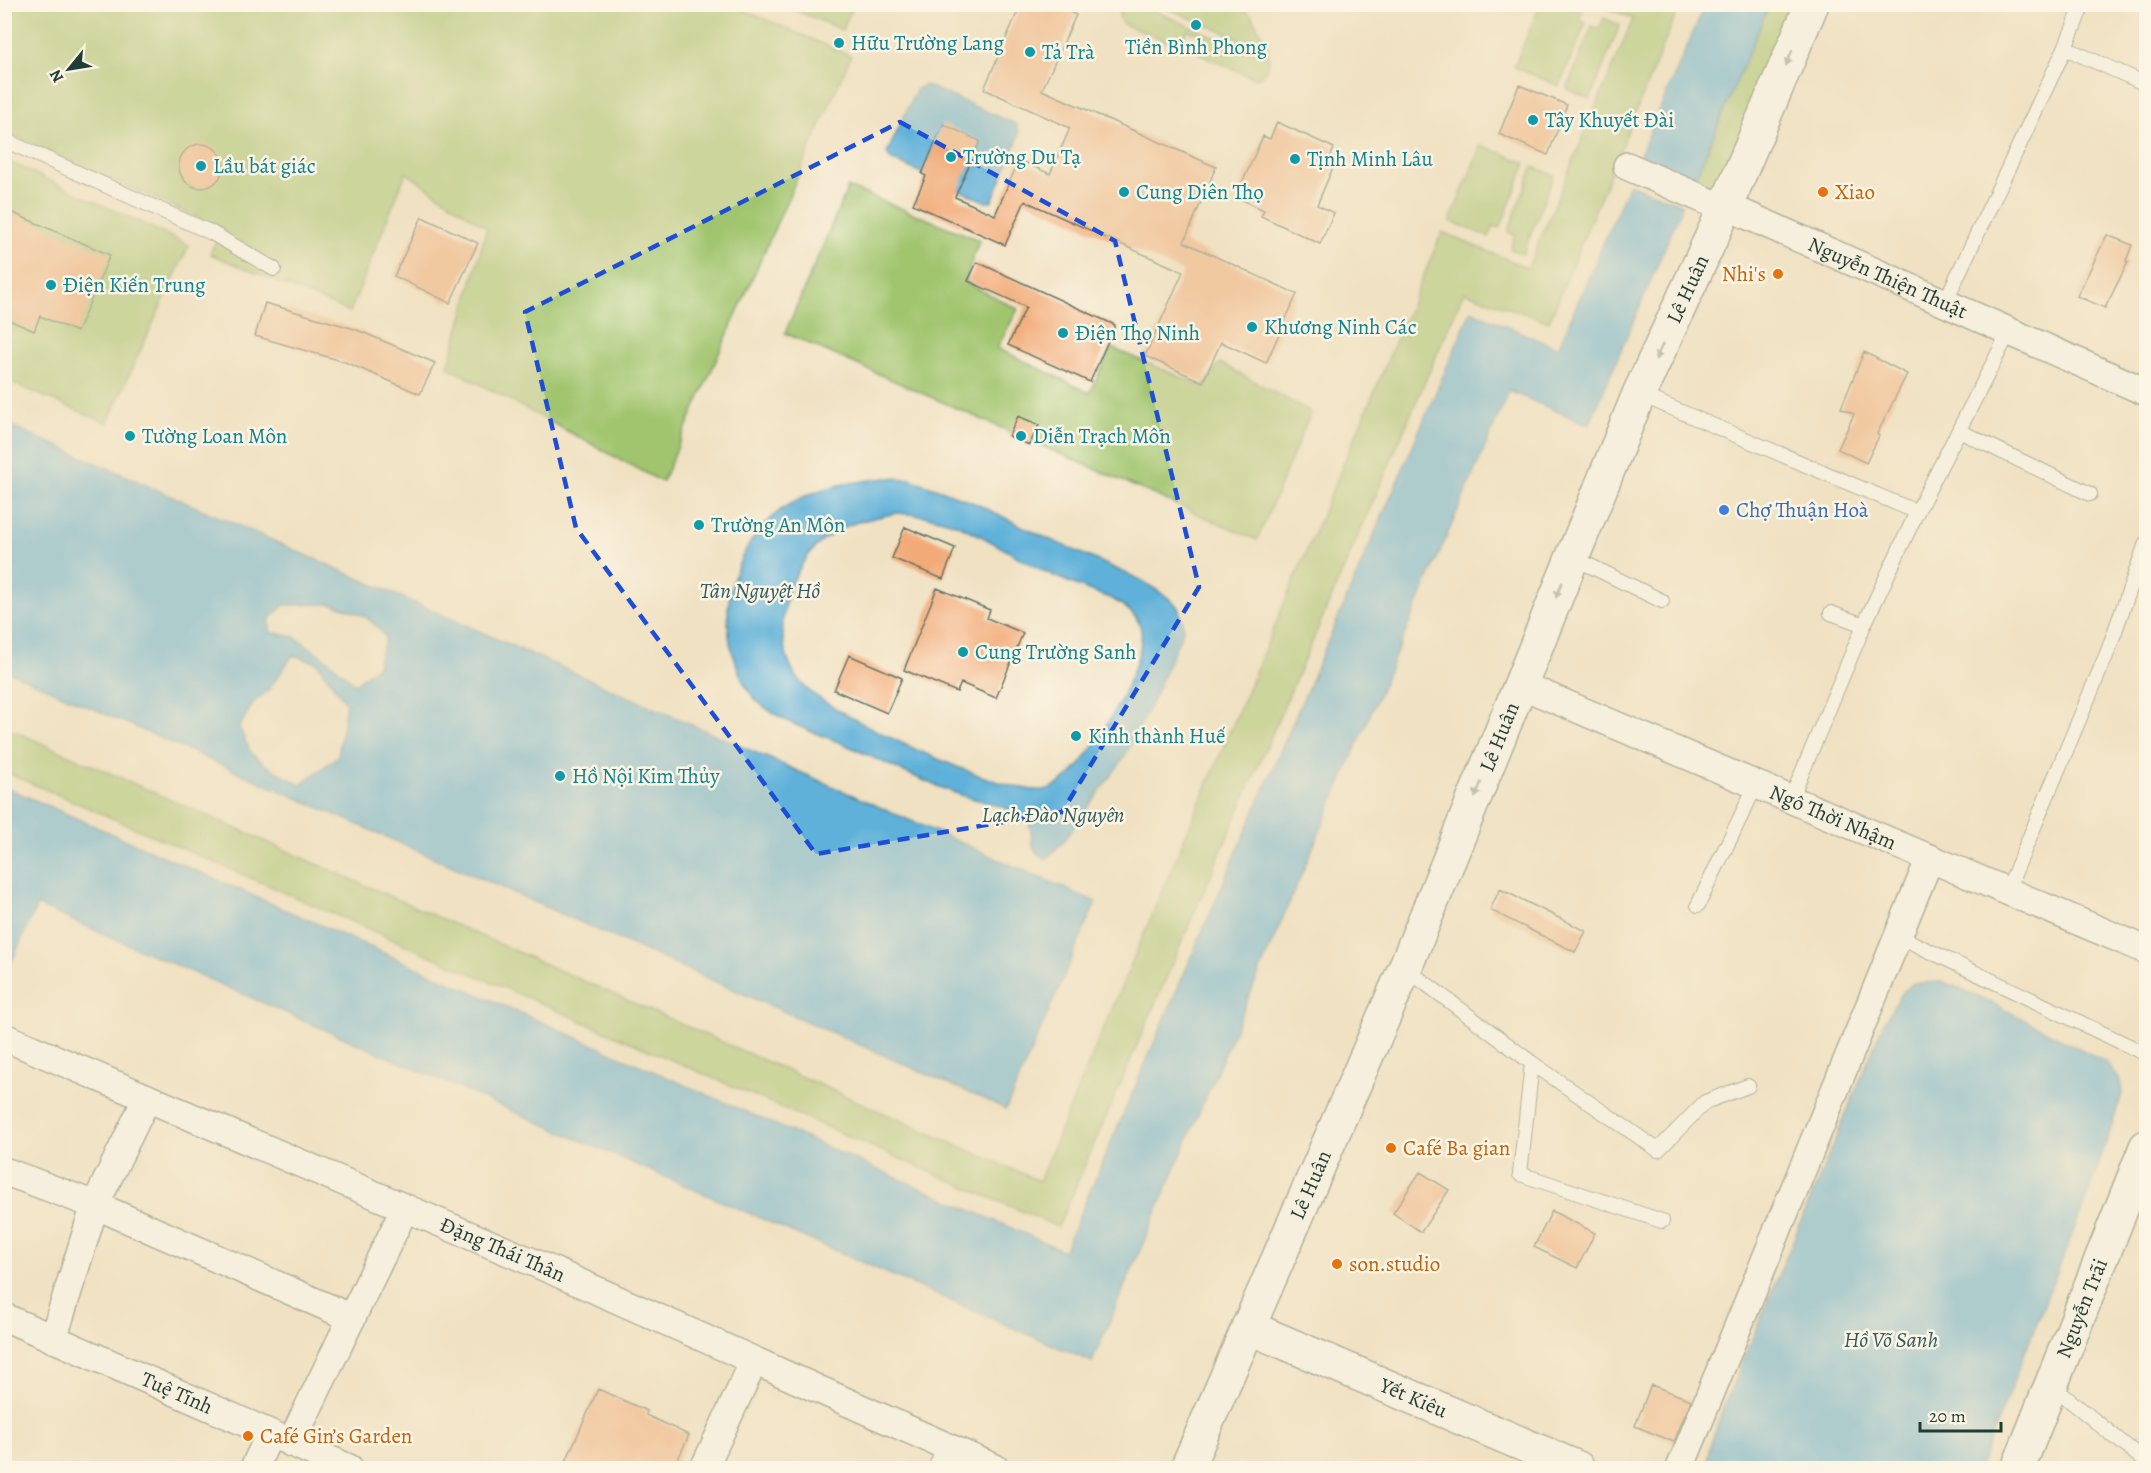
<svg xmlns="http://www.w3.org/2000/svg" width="2151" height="1473" viewBox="0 0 2151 1473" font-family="Alegreya,serif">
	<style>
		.green { fill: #a1c56e; stroke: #608151; stroke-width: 1.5 }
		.water { fill: #5fb1da; stroke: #3f7787; stroke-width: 1.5; fill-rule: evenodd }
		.building { fill: #f2aa78 }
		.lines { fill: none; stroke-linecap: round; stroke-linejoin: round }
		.service-casing { stroke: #687666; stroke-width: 16 }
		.minor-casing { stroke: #687666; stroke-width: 30 }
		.tertiary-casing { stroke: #687666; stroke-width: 36 }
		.secondary-casing { stroke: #687666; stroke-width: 36 }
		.service { stroke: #fff; stroke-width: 14 }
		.minor { stroke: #fff; stroke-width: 27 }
		.tertiary { stroke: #fff; stroke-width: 33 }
		.secondary { stroke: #fff; stroke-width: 33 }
		.oneway { fill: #8f9e9a }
		.marked { fill: none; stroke: #1d4ed8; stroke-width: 4.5; stroke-dasharray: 12 8; stroke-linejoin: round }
		.culture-dot { fill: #0f9aa8; stroke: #fcf5e5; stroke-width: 2 }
		.food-dot { fill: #e8710a; stroke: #fcf5e5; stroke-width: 2 }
		.shop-dot { fill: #3f7fe0; stroke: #fcf5e5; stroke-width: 2 }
		.labels { text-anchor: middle; stroke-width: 5; stroke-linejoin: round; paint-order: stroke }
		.culture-label { font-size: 21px; fill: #0d838f; stroke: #fcf5e5; text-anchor: start }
		.food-label { font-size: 21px; fill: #c56008; stroke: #fcf5e5; text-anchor: start }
		.street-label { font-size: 21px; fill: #1f3d34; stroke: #fcf5e5 }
		.shop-label { font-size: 21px; fill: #366cbe; stroke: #fcf5e5; text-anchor: start }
		.water-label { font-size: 22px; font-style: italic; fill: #2f5a5e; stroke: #fcf5e5 }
	</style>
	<rect width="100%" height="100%" fill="#fcf5e5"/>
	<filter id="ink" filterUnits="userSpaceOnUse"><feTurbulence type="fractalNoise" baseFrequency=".0167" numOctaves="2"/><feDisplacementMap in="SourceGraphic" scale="12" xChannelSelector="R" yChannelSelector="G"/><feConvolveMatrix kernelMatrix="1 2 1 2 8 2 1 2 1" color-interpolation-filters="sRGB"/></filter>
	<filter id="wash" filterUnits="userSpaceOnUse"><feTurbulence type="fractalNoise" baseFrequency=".008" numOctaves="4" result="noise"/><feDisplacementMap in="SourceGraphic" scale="24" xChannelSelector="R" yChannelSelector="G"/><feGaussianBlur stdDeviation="1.35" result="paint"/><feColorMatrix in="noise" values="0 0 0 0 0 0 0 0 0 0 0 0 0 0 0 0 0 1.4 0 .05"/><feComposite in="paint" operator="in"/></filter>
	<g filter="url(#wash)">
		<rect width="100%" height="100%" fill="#f0e1c2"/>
		<path class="green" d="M 5,5 L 732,5 L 851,56 L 662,482 L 448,367 L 487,228 L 406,173 L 350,312 L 210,254 L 221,228 L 5,132 Z
			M 783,5 L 854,4 L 854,5 L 842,30 Z
			M 1122,5 L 1157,5 L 1155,11 L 1235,46 L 1238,38 L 1159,5 L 1236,5 L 1251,15 L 1267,45 L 1269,57 L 1268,68 L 1260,77 L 1253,78 L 1198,53 L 1204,37 L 1187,30 L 1180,46 L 1128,26 L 1122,23 L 1119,15 Z
			M 1540,5 L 1569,5 L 1583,10 L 1579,20 L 1586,23 L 1559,86 L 1514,67 Z
			M 1601,5 L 1680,5 L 1549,322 L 1464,292 L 1058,1227 L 5,772 L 5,727 L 1039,1181 L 1442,232 L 1528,268 L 1633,19 Z
			M 1769,5 L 1805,5 L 1727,194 L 1694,181 Z
			M 1604,18 L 1620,25 L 1590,99 L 1567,89 L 1592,26 L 1599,29 Z
			M 1481,145 L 1526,163 L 1500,228 L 1494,226 L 1489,237 L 1450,221 Z
			M 5,160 L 189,245 L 107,423 L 5,380 Z
			M 1533,167 L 1554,175 L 1523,254 L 1510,249 L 1515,235 L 1508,232 Z
			M 848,187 L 979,240 L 965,282 L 1018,309 L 997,348 L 1090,393 L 1111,348 L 1203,386 L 1220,363 L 1311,412 L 1257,540 L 785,333 Z"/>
		<path class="water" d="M 1705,5 L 1769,5 L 1694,181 L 1639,157 Z
			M 925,85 L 1016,124 L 1020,134 L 992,201 L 986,202 L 890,159 L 887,153 L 917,88 Z
			M 1629,184 L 1683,205 L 1589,425 L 1509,391 L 1092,1362 L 37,905 L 5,977 L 5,787 L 1064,1251 L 1471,311 L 1558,348 Z
			M 5,423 L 1096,902 L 1006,1109 L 5,670 L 4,485 L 14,459 L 5,451 ZM 332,604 C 360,613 368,614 386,638 L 376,667 L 355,684 L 329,661 L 295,637 L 270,632 L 270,618 L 284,605 ZM 293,655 L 317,663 L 346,703 L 338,756 L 300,785 L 267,766 L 251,753 L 239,727 L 254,702 L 267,692 Z
			M 886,478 L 910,479 L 941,490 L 979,505 L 1042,536 L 1141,580 L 1166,596 L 1178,607 L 1182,620 L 1183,631 L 1151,704 L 1123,759 L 1063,842 L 1047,858 L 1039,856 C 1037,852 1033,848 1032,844 C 1031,834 1033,826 1025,819 C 1008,805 981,802 961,795 C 922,782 886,763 848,746 C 820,734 776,721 755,699 C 746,689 740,676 736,663 C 714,606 738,535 790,504 C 820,486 853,482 886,478 ZM 897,513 C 915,514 932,516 950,522 C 986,535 1012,556 1046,572 C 1060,579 1076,585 1091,591 C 1098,594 1107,596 1114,600 C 1123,605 1135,614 1139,623 C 1154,653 1095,751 1073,772 C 1065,779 1056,788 1044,790 C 1006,796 830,715 803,685 C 764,643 785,563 832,534 C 851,521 874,518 897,513 Z
			M 1943,982 L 1978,996 L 2106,1062 L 2120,1080 L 2122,1094 L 2094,1179 L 1979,1468 L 1707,1468 L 1709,1449 L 1724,1406 L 1885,1020 L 1903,992 L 1913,983 Z"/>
		<g id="blocks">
			<path class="building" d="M 1021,4 L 1053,4 L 1076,15 L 1042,90 L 1216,167 L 1184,242 L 1297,294 L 1266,363 L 1221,342 L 1203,382 L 1145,356 L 1183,272 L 1025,201 L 1005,245 L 913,204 L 926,176 L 922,174 L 943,124 L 980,141 L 955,197 L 995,215 L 1019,160 L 1050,174 L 1070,128 L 984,89 Z
				M 1519,85 L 1567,105 L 1548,155 L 1499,134 Z
				M 1277,122 L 1334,148 L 1328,163 L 1334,165 L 1317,205 L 1334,213 L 1320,244 L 1261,216 L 1264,210 L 1236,197 L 1263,136 L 1270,139 Z
				M179 166a22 22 0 1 1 44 0a22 22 0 1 1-44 0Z
				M 4,209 L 110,255 L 77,332 L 40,316 L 34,331 L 4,318 Z
				M 422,217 L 478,243 L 450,303 L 394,276 Z
				M 2107,235 L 2132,245 L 2126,261 L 2128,262 L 2105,308 L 2077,296 Z
				M 977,262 L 1115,325 L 1090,382 L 1008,345 L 1026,307 L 968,281 Z
				M 265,303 L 355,329 L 435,363 L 420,394 L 345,362 L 255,336 Z
				M 1864,352 L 1907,374 L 1877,434 L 1879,436 L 1866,463 L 1838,449 L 1854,414 L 1841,408 Z
				M 1018,416 L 1039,425 L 1029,445 L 1009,436 Z
				M 905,527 L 955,548 L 943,579 L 892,558 Z
				M 937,588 L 990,610 L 987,618 L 1023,633 L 996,698 L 961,683 L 957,692 L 904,670 Z
				M 849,655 L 902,678 L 887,713 L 834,690 Z
				M 1500,889 L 1586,931 L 1575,952 L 1490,910 Z
				M 1420,1172 L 1449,1190 L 1421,1232 L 1393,1213 Z
				M 1552,1211 L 1595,1233 L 1577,1268 L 1534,1247 Z
				M 1651,1385 L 1691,1400 L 1674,1442 L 1635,1426 Z
				M 598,1389 L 647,1411 L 646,1415 L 689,1435 L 674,1468 L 563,1468 Z"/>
		</g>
	</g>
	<g filter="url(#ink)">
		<use href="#blocks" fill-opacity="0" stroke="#687666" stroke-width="1.5"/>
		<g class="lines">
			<defs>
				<path id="service" d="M 2065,48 L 2146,84
					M 4,140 L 212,233 L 274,269
					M 1945,302 L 2065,48 L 2083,4
					M 1639,394 L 1917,512
					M 1959,431 L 2090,494
					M 1572,557 L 1662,601
					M 1831,613 L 1864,625
					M 1791,799 L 1864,625 L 1917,512 L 2010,330
					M 2007,891 L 2108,651 L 2146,543
					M 1698,905 L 1756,785
					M 1898,936 L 2146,1054
					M 1405,968 L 1532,1063 L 1658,1150 L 1705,1102 L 1748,1086
					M 1532,1063 L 1520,1174 L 1662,1221
					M 2052,1386 L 2146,1462
					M 935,1468 L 946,1445"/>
				<g id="minor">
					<path id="s1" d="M 1627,166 L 1712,203 L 1726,206 L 2146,392"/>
					<path id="s2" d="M 1521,685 L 2146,950"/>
					<path id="s3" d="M 4,1037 L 551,1270 L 995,1468"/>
					<path d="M 4,1171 L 95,1205 L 352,1318"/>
					<path id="s4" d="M 4,1317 L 349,1468"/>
					<path d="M 53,1339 L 95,1205 L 147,1098"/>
					<path d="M 291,1443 L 405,1208"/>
					<path d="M 254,1468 L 270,1434"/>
					<path d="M 704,1468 L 754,1361"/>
					<path d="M 1680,1468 L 1930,858"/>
				</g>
				<g id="tertiary">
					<path id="s5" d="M 1248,1327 L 1578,1468"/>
					<path id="s6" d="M 1187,1468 L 1405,968 L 1639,394 L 1726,206 L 1812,4"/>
				</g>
				<g id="secondary">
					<path id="s7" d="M 2018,1468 L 2146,1147"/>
				</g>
			</defs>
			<use href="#service" class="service-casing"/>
			<use href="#minor" class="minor-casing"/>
			<use href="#tertiary" class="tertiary-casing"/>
			<use href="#secondary" class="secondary-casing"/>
			<use href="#service" class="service"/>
			<use href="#minor" class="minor"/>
			<use href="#tertiary" class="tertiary"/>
			<use href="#secondary" class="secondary"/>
		</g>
		<defs><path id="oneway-solid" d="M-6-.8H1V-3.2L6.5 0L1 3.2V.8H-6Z" transform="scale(1.5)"/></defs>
		<g class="oneway">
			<use href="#oneway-solid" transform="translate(1789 58) rotate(113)"/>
			<use href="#oneway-solid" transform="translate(1659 352) rotate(115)"/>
			<use href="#oneway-solid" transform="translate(1559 590) rotate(112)"/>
			<use href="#oneway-solid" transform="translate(1478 790) rotate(112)"/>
		</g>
	</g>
	<path d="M0 0H2151V1473H0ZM 900,122 L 1115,241 L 1199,587 L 1062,812 L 816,854 L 576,528 L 525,312 Z" fill="#f0e1c2" fill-opacity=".55" fill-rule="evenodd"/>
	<path class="marked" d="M 900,122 L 1115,241 L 1199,587 L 1062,812 L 816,854 L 576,528 L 525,312 Z"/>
	<g class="culture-dot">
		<circle cx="1196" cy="25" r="6"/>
		<circle cx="839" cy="43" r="6"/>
		<circle cx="1030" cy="52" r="6"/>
		<circle cx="1533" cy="120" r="6"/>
		<circle cx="951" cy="157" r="6"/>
		<circle cx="1295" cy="159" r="6"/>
		<circle cx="201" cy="166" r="6"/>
		<circle cx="1124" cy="192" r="6"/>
		<circle cx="51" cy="285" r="6"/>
		<circle cx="1252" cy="327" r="6"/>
		<circle cx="1063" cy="333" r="6"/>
		<circle cx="130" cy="436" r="6"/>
		<circle cx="1021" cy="436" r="6"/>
		<circle cx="699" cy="525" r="6"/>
		<circle cx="963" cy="652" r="6"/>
		<circle cx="1076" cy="736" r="6"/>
		<circle cx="560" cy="776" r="6"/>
	</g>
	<g class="food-dot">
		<circle cx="1823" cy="192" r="6"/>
		<circle cx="1778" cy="274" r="6"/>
		<circle cx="1391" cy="1148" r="6"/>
		<circle cx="1337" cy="1264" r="6"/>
		<circle cx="248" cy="1436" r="6"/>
	</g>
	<circle class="shop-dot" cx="1724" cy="510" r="6"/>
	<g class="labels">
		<g class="culture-label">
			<text x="851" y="50">Hữu Trường Lang</text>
			<text x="1196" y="54" text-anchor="middle">Tiền Bình Phong</text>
			<text x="1042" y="59">Tả Trà</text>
			<text x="1545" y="127">Tây Khuyết Đài</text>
			<text x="963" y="164">Trường Du Tạ</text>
			<text x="1307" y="166">Tịnh Minh Lâu</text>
			<text x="213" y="173">Lầu bát giác</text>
			<text x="1136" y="199">Cung Diên Thọ</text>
			<text x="63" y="292">Điện Kiến Trung</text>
			<text x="1264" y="334">Khương Ninh Các</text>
			<text x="1075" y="340">Điện Thọ Ninh</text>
			<text x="142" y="443">Tường Loan Môn</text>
			<text x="1033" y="443">Diễn Trạch Môn</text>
			<text x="711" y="532">Trường An Môn</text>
			<text x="975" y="659">Cung Trường Sanh</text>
			<text x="1088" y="743">Kinh thành Huế</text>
			<text x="572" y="783">Hồ Nội Kim Thủy</text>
		</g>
		<g class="food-label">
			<text x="1835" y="199">Xiao</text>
			<text x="1766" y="281" text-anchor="end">Nhi's</text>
			<text x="1403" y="1155">Café Ba gian</text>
			<text x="1349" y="1271">son.studio</text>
			<text x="260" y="1443">Café Gin’s Garden</text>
		</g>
		<g class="street-label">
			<text dy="7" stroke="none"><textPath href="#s1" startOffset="284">Nguyễn Thiện Thuật</textPath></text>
			<text dy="7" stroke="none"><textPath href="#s6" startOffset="1281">Lê Huân</textPath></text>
			<text dy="7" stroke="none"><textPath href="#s6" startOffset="795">Lê Huân</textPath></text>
			<text dy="7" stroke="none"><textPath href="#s2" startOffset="339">Ngô Thời Nhậm</textPath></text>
			<text dy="7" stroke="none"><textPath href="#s6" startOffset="309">Lê Huân</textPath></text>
			<text dy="7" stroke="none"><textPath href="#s3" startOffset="542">Đặng Thái Thân</textPath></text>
			<text dy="7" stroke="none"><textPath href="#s7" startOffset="172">Nguyễn Trãi</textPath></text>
			<text dy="7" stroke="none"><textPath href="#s4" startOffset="189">Tuệ Tĩnh</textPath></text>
			<text dy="7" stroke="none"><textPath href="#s5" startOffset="180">Yết Kiêu</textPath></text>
		</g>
		<g class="shop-label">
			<text x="1736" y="517">Chợ Thuận Hoà</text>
		</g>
		<g class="water-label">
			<text x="760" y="598">Tân Nguyệt Hồ</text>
			<text x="1053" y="822">Lạch Đào Nguyên</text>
			<text x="1891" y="1347">Hồ Võ Sanh</text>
		</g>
	</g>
	<rect width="2151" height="1473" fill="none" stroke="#fcf5e5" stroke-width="24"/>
	<g transform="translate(69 69) rotate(240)" stroke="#fcf5e5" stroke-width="4.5" paint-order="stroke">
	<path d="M0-4.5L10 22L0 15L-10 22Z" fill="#1f3d34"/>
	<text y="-9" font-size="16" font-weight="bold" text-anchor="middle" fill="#1f3d34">N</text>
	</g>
	<path d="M1920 1422v9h81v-9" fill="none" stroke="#1f3d34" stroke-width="3"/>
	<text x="1929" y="1422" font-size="18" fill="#1f3d34" stroke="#fcf5e5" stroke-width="4.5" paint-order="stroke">20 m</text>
</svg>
